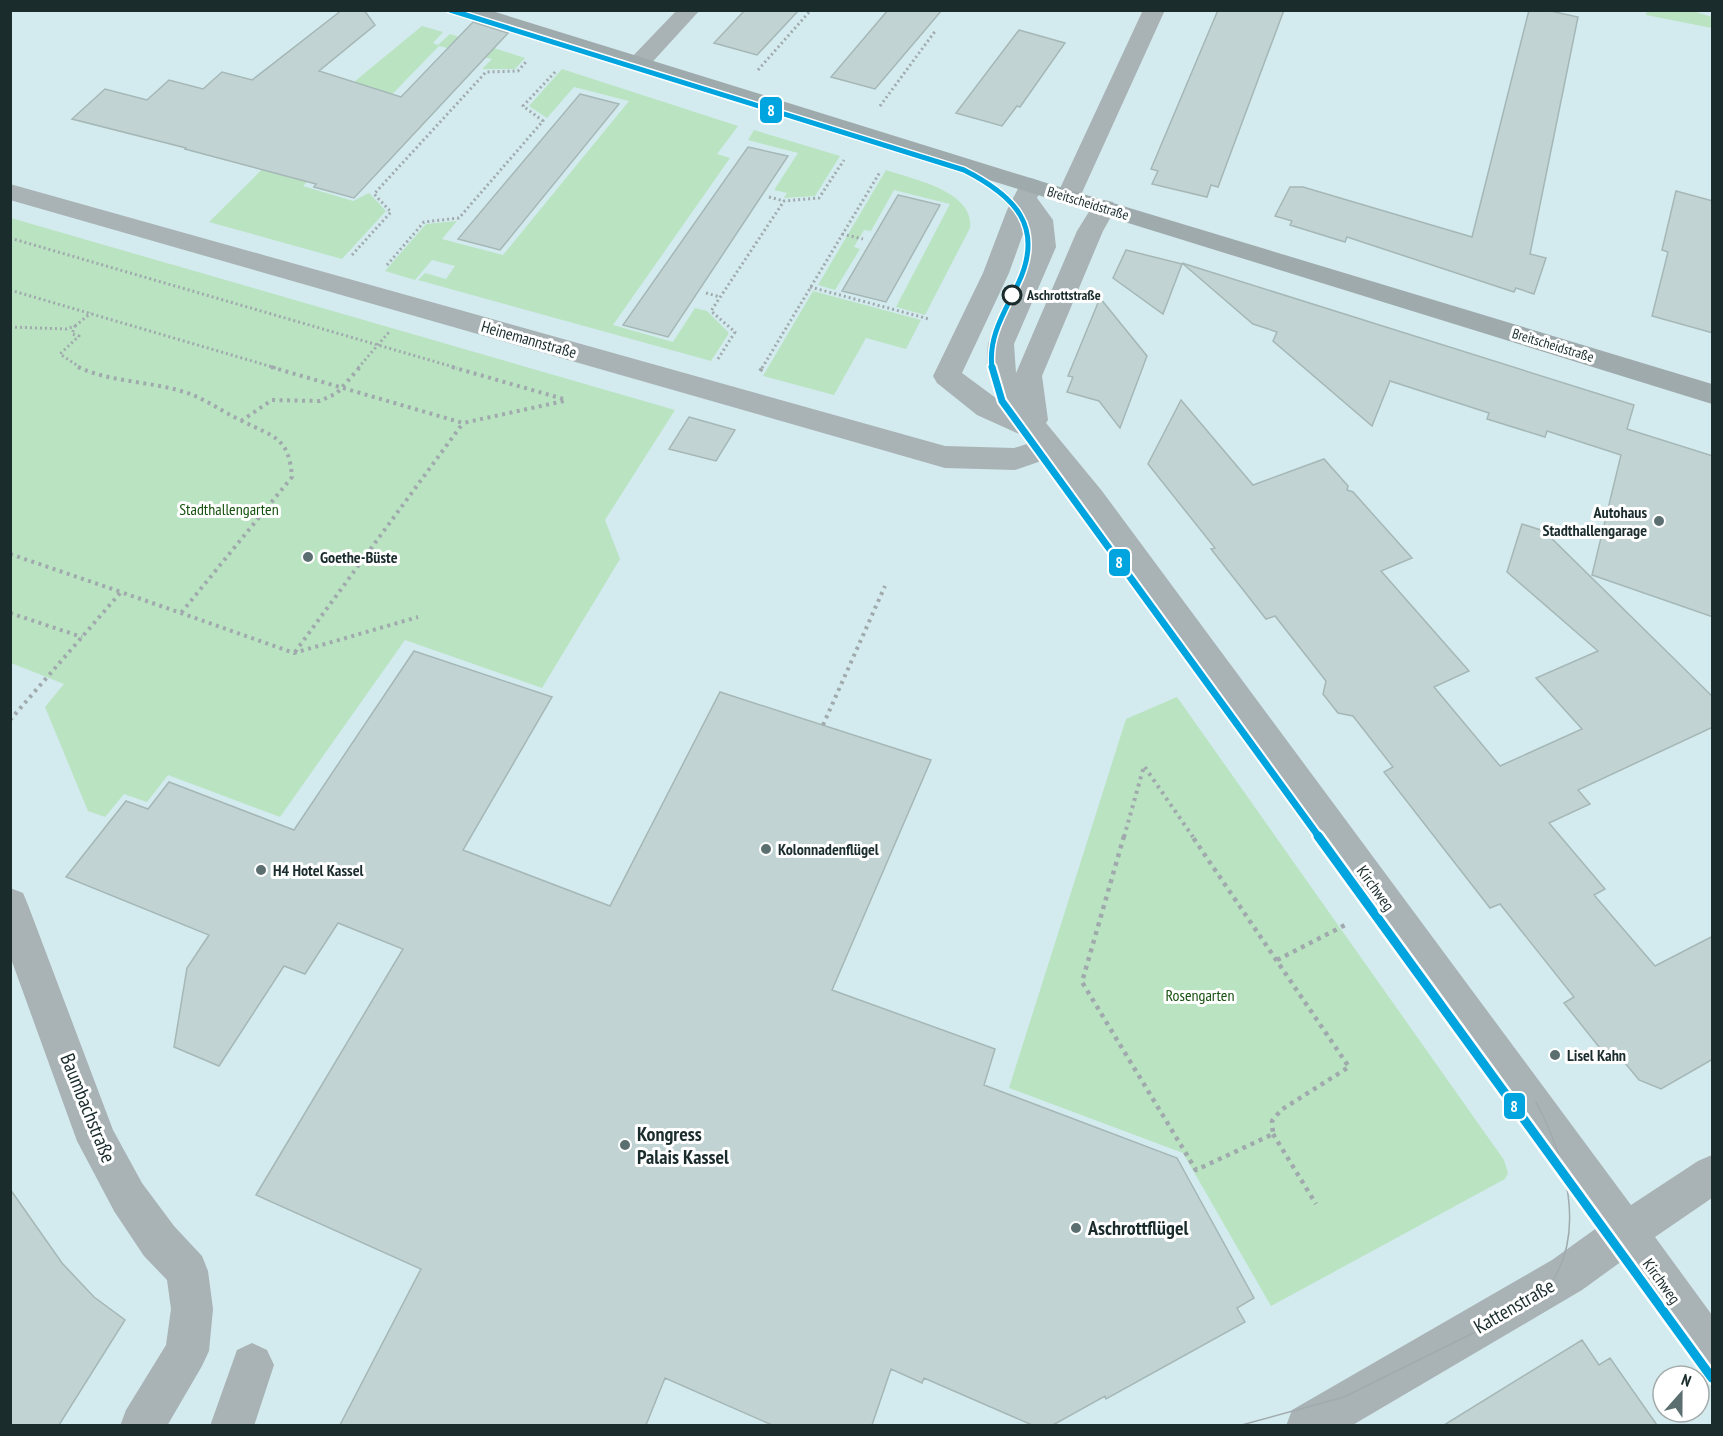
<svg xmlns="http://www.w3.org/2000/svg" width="1723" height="1436" viewBox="0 0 1723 1436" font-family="'PT Sans Narrow',sans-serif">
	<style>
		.green { fill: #bae3c2 }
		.building { fill: #c2d3d3; stroke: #a5b7b6; stroke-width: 1.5 }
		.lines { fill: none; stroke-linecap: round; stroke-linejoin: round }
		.path-far2 { stroke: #a0aaad; stroke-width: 3; stroke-dasharray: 2 3; stroke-linecap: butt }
		.path-far1 { stroke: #a0aaad; stroke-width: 4; stroke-dasharray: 3 4.5; stroke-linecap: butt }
		.path { stroke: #a0aaad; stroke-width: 4.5; stroke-dasharray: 4 5; stroke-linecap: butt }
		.minor { fill: #a9b2b5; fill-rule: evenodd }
		.major { fill: #9faaad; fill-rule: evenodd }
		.tram { stroke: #a0abae; stroke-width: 1.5 }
		.tram-1-far2-casing { stroke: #fff; stroke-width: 8 }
		.tram-1-far1-casing { stroke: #fff; stroke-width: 11 }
		.tram-1-casing { stroke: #fff; stroke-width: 14 }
		.tram-1-far2 { stroke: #00a5df; stroke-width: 5 }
		.tram-1-far1 { stroke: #00a5df; stroke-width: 7 }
		.tram-1 { stroke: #00a5df; stroke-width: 9 }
		.stop-dot { fill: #fff; stroke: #1b2c2d; stroke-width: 3 }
		.poi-dot { fill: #5b6f71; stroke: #fff; stroke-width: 2 }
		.labels { text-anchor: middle; stroke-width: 6; stroke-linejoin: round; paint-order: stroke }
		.far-street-label { font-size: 14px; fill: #1b2c2d; stroke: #fff }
		.far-stop-label { font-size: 14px; font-weight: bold; fill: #1b2c2d; stroke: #fff; text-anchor: start }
		.street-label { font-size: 16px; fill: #1b2c2d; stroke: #fff }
		.park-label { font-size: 16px; fill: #15510e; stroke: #fff }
		.poi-label { font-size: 16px; font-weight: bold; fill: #1b2c2d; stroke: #fff; text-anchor: start }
		.near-street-label { font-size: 20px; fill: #1b2c2d; stroke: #fff }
		.near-poi-label { font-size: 20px; font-weight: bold; fill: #1b2c2d; stroke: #fff; text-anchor: start }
		.line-badge { stroke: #fff; stroke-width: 2 }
		.badge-label { font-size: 16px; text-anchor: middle; font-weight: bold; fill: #fff }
	</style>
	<rect width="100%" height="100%" fill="#d3ebee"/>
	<path class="green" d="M 1647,11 L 1693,11 L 1712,17 L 1712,28 L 1646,15 Z
		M 422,26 L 443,32 L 433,43 L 438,45 L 450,34 L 525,58 L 515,69 L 482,69 L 492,59 L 439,46 L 303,186 L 353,201 L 369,193 L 386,211 L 342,259 L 209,222 L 332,100 Z
		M 562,69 L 738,126 L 717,154 L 730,158 L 613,325 L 673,342 L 695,308 L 707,311 L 729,333 L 711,361 L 418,280 L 425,273 L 446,279 L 455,266 L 432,260 L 415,280 L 385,271 L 426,224 L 457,221 L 442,239 L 503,255 L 629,101 L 574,87 L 547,118 L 529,106 Z
		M 754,130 L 840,156 L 815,196 L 784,198 L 787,193 L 774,190 L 798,153 L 748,140 Z
		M 886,170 C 912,179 975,191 970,228 L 925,315 L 896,307 L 950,204 L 894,190 L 871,231 L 864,230 L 854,247 L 860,249 L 835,290 L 818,285 Z
		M 11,218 L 675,410 L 605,520 L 620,559 L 542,688 L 405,640 L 280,817 L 168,775 L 147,802 L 124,794 L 105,817 L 88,811 L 45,707 L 64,684 L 11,663 Z
		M 813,291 L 921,320 L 906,349 L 866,338 L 834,395 L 763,376 Z
		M 1177,697 L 1504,1160 L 1508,1173 L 1505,1179 L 1271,1306 L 1183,1153 L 1009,1088 L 1126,719 Z"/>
	<path class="building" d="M 342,10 L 364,10 L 375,25 L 319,71 L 401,97 L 473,22 L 508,33 L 354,198 L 314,187 L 316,184 L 185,149 L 186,148 L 72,119 L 105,89 L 147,100 L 169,80 L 203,89 L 222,72 L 252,80 Z
		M 745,10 L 799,10 L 757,55 L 714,43 Z
		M 888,10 L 942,10 L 875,89 L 831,77 Z
		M 1218,10 L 1284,10 L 1218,187 L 1211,185 L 1207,197 L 1152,184 L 1158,171 L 1151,169 Z
		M 1529,10 L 1546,10 L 1578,17 L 1530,254 L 1546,258 L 1534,294 L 1516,288 L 1514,292 L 1347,237 L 1345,242 L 1290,225 L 1292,221 L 1275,216 L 1290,187 L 1303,187 L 1472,237 Z
		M 1019,30 L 1065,43 L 1020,107 L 1017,106 L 1002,126 L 956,113 Z
		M 580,94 L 619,104 L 500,250 L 458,239 Z
		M 748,147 L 788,156 L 668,337 L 623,325 Z
		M 1676,191 L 1713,201 L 1713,333 L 1652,316 L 1668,252 L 1662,250 Z
		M 898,195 L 940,205 L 886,302 L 842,291 Z
		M 1126,250 L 1182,264 L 1163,314 L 1113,278 Z
		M 1182,263 L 1634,405 L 1627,429 L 1713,456 L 1713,617 L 1592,575 L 1621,455 L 1547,431 L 1545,437 L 1487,419 L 1489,413 L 1390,381 L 1372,426 L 1273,341 L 1277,332 L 1253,324 Z
		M 1100,298 L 1147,356 L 1120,428 L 1099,401 L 1067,392 L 1073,377 L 1068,376 Z
		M 1181,400 L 1253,485 L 1324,459 L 1348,486 L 1347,490 L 1353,492 L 1412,558 L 1381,571 L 1469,671 L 1434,687 L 1500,766 L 1582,729 L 1536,678 L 1598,651 L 1507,572 L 1522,524 L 1544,531 L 1713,697 L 1713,727 L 1578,790 L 1590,804 L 1549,823 L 1605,889 L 1594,895 L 1655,966 L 1713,936 L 1713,1059 L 1661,1089 L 1639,1080 L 1616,1052 L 1607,1057 L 1564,1003 L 1574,997 L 1500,904 L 1490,908 L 1384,772 L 1393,767 L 1353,716 L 1338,713 L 1323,694 L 1326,681 L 1275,616 L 1266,619 L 1211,549 L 1215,548 L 1148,464 Z
		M 689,417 L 735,430 L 716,461 L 669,449 Z
		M 414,651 L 552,697 L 463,850 L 610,906 L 720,692 L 931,760 L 832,990 L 995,1049 L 984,1085 L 1177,1158 L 1254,1298 L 1237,1308 L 1245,1322 L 1106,1399 L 1105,1396 L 1053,1425 L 1032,1425 L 924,1378 L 922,1383 L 891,1369 L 872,1425 L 772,1425 L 665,1378 L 646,1425 L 340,1425 L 421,1269 L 256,1195 L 403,949 L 338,923 L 305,974 L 284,966 L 219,1066 L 174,1047 L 187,968 L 209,935 L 66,877 L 126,801 L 148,809 L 169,782 L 294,830 Z
		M 10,1189 L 62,1263 L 94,1297 L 125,1320 L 59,1425 L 10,1425 Z
		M 1582,1340 L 1599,1365 L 1610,1358 L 1657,1425 L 1444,1425 Z"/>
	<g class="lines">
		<path class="path-far2" d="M 758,70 L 811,10
			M 880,106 L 936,30
			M 769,197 L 784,201
			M 842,234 L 863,239
			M 10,238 L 457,368
			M 352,255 L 391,212 L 374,194 L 486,72 L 518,71 L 526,62
			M 387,265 L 424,222 L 459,218 L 543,121 L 523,106 L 557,70
			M 810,287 L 929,319
			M 10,290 L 276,368
			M 706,293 L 720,297
			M 75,326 L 91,313
			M 10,327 L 66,329 L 75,326 L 72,334 L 79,336 L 60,354 L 81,368
			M 718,359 L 735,332 L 711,311 L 784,201 L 819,198 L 844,160
			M 358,368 L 389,332
			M 762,368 L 880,172"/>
		<path class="path-far1" d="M 78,367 C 110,382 147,381 181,391 C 203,397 221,411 242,421 C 274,437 289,437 292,477 L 181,613
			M 271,367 L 463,423 L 564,401
			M 452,367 L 567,400
			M 760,371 L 763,367
			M 241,421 L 272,400 L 320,401 L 337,393 L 360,367
			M 10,554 L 121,592
			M 10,613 L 82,637
			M 295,652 L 463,423
			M 10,720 L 121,592 L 294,653 L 418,617
			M 823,725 L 885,586
			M 1124,837 L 1144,766 L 1193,837"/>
		<path class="path" d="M 1124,836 L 1082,982 L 1196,1170 L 1273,1134 L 1272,1121 L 1281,1110 L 1349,1067 L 1192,836
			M 1277,960 L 1349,923
			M 1273,1134 L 1316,1204"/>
		<path class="minor" d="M 677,10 L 700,10 L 646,69 L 638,71 L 630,69 L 627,64 L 630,59 Z
			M 1143,10 L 1165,10 L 1080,197 L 1077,203 L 1068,205 L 1059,203 L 1056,197 Z
			M 1031,178 L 1040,181 L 1043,186 L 1037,198 L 1053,220 L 1056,247 L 1014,344 L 1016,373 L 1077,231 L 1095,202 L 1104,200 L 1113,202 L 1116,208 L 1103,231 L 1042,376 L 1048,420 L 1046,423 L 1102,491 L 1631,1205 L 1698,1161 L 1712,1155 L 1712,1198 L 1655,1237 L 1712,1315 L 1712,1371 L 1697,1365 L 1622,1261 L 1582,1290 L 1351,1426 L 1286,1426 L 1292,1410 L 1552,1260 L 1598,1227 L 1082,507 L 1044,460 L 1015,470 L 945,468 L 10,200 L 10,184 L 945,446 L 1014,448 L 1030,443 L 1026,437 L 977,415 L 937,383 L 933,376 L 983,273 L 1007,210 L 1022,181 ZM 1028,220 L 1030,247 L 988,344 C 985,371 990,382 1004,404 L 962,373 L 1009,273 Z
			M 10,888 L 23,893 L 28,905 L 113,1130 L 142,1183 L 174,1226 L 202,1256 L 208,1271 L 213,1309 L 209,1351 L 202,1366 L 167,1426 L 120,1426 L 126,1410 L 166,1345 L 171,1309 L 167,1280 L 144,1256 L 114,1211 L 77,1141 L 10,956 Z
			M 252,1343 L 267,1350 L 274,1365 L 254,1426 L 210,1426 L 237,1350 Z"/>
		<path class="major" d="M 455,10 L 489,10 L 1040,181 L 1712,384 L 1712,404 L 457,15 Z"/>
		<path class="tram" d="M 1238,1426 L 1344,1397 L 1522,1309 C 1530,1303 1541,1298 1547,1289 C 1589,1234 1565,1157 1536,1102"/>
		<defs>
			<path id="tram-1-far2" d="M 450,10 L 964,170 C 1015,196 1046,227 1017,286 C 1004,313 988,337 992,368"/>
			<path id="tram-1-far1" d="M 992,367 L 1002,401 L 1319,837"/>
			<path id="tram-1" d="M 1318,836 L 1712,1378"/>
		</defs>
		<use href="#tram-1-far2" class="tram-1-far2-casing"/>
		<use href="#tram-1-far1" class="tram-1-far1-casing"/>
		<use href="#tram-1" class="tram-1-casing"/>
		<use href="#tram-1-far2" class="tram-1-far2"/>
		<use href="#tram-1-far1" class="tram-1-far1"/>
		<use href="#tram-1" class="tram-1"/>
	</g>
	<circle class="stop-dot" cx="1012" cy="295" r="9"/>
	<g class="poi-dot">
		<circle cx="1659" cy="521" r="6"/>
		<circle cx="308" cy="557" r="6"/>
		<circle cx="766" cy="849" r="6"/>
		<circle cx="261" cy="870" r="6"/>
		<circle cx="1555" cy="1055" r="6"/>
		<circle cx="625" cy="1145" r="6"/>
		<circle cx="1076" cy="1228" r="6"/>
	</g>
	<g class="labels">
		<g class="far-street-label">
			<text transform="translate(1088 203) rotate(17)" y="5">Breitscheidstraße</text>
			<text transform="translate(1553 345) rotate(17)" y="5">Breitscheidstraße</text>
		</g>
		<g class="far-stop-label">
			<text x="1027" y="300">Aschrottstraße</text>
		</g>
		<g class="street-label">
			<text transform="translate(529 339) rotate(16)" y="6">Heinemannstraße</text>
			<text transform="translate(1376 888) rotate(54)" y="6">Kirchweg</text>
			<text transform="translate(1662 1281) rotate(54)" y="6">Kirchweg</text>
		</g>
		<g class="park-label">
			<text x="229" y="515">Stadthallengarten</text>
			<text x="1200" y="1001">Rosengarten</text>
		</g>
		<g class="poi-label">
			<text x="1647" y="518" text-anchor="end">Autohaus<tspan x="1647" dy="18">Stadthallengarage</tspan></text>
			<text x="320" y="563">Goethe-Büste</text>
			<text x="778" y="855">Kolonnadenflügel</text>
			<text x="273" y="876">H4 Hotel Kassel</text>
			<text x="1567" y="1061">Lisel Kahn</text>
		</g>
		<g class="near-street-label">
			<text transform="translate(88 1108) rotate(68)" y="7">Baumbachstraße</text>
			<text transform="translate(1514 1306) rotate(-30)" y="7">Kattenstraße</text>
		</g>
		<g class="near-poi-label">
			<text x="637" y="1141">Kongress<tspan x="637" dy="23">Palais Kassel</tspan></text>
			<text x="1088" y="1235">Aschrottflügel</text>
		</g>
	</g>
	<g class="line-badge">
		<rect x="759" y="96" width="24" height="28" rx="6" fill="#00a5df"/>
		<rect x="1108" y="548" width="23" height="29" rx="6" fill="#00a5df"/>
		<rect x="1503" y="1092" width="23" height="28" rx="6" fill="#00a5df"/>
	</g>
	<g class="badge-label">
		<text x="771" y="116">8</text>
		<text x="1119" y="568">8</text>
		<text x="1514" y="1112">8</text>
	</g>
	<rect width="1723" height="1436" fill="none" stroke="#1b2c2d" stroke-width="24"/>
	<g transform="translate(1681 1394) rotate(21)"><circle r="28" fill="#ffffff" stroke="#a4abab" stroke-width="1.5"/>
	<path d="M0-4.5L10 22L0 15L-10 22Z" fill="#5b6f71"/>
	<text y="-9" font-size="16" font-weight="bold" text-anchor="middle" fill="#1b2c2d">N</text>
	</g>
</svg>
